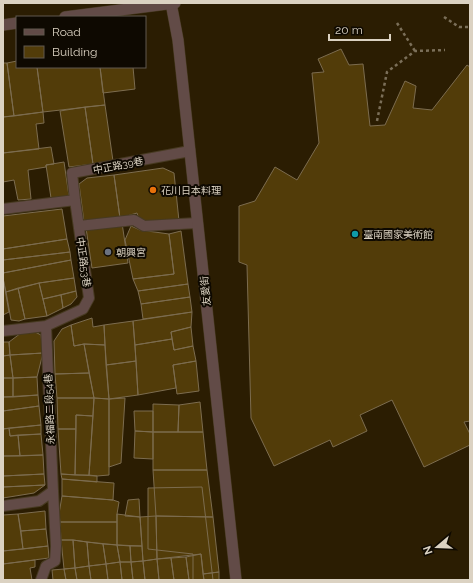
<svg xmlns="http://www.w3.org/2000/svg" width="473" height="583" viewBox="0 0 473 583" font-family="Raleway,'Noto Sans TC',sans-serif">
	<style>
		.building { fill: #523c09; stroke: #7c6c4f }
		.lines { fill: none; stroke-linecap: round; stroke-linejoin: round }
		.service-casing { stroke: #473a21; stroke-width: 12 }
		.minor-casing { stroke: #473a21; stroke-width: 12 }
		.tertiary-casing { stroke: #473a21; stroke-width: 12 }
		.path { stroke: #7b6f59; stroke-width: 2.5; stroke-dasharray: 3 3; stroke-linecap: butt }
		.service { stroke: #624b47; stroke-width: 10 }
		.minor { stroke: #624b47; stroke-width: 11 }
		.tertiary { stroke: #624b47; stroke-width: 11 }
		.food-dot { fill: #e8710a; stroke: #0e0901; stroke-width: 1.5 }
		.culture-dot { fill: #0f9aa8; stroke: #0e0901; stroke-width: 1.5 }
		.worship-dot { fill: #6b7280; stroke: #0e0901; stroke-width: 1.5 }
		.labels { text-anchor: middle; stroke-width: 4; stroke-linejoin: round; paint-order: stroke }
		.street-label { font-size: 10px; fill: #dbd2c2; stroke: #0e0901 }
		.poi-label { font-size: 10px; fill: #dbd2c2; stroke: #0e0901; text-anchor: start }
	</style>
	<rect width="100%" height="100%" fill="#2b1d02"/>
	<path class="building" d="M 341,49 L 349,65 L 363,64 L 370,126 L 385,125 L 405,81 L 416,86 L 413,108 L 432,110 L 467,65 L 470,67 L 470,421 L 464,422 L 470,434 L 470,445 L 424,467 L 392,400 L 360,415 L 367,431 L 333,447 L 330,440 L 274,466 L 251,418 L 247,265 L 239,262 L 239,206 L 255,201 L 275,167 L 297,180 L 319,143 L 312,73 L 324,72 L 318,59 Z
		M 17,61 L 17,67 L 37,67 L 43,112 L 14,116 L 7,63 Z
		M 3,63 L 7,63 L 14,116 L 3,117 Z
		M 37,67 L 100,67 L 105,105 L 43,112 Z
		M 100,67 L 133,67 L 135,89 L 103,93 Z
		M 105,105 L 113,161 L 93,164 L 85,107 Z
		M 85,107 L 93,164 L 69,167 L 60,111 Z
		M 43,112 L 44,123 L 36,124 L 39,149 L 3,153 L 3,117 Z
		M 51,147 L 54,164 L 46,165 L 46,167 L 28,170 L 31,199 L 18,200 L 14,180 L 3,182 L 3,153 Z
		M 64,162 L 69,196 L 51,198 L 46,165 Z
		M 163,168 L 174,173 L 179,221 L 140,223 L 137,213 L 120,218 L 114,175 Z
		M 114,175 L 120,218 L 84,222 L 79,184 L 87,178 Z
		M 62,209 L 67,239 L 3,249 L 3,216 Z
		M 122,223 L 128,263 L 92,268 L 86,228 Z
		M 131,226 L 140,230 L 169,234 L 174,274 L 133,279 L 125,240 Z
		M 181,231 L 188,284 L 138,291 L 133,279 L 174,274 L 169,234 Z
		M 67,239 L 70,252 L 3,260 L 3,249 Z
		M 70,252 L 71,260 L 3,273 L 3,260 Z
		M 71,260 L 74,278 L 39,283 L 6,292 L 3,278 L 3,273 Z
		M 3,278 L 9,312 L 3,315 Z
		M 74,278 L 76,291 L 43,299 L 39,283 Z
		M 39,283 L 47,316 L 25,319 L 18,288 Z
		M 188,284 L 190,297 L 141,304 L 138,291 Z
		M 18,288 L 25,319 L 19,321 L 11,320 L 6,292 Z
		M 76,291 L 77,297 L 71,304 L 63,308 L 61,295 Z
		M 61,295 L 63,308 L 47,316 L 43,299 Z
		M 190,297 L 192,312 L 143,319 L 141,304 Z
		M 192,312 L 191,327 L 171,332 L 172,339 L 135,345 L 133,321 Z
		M 92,318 L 93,327 L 104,325 L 105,345 L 84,344 L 74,346 L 71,325 Z
		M 133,321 L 136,361 L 106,365 L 104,325 Z
		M 71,325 L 74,346 L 84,344 L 89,373 L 55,374 L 54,341 L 62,329 Z
		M 191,327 L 193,346 L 174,350 L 171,332 Z
		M 31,330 L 41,335 L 43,353 L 10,355 L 9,342 L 21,333 Z
		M 172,339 L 174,350 L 193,346 L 196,361 L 173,365 L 176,388 L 138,395 L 135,345 Z
		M 3,342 L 9,342 L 10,355 L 3,356 Z
		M 84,344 L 105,345 L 109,399 L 94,398 Z
		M 43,353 L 37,377 L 13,378 L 10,355 Z
		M 10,355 L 13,378 L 3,378 L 3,356 Z
		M 136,361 L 138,395 L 109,399 L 106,365 Z
		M 196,361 L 199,391 L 177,394 L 173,365 Z
		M 89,373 L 94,398 L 57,398 L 55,374 Z
		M 37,377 L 38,395 L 13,397 L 13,378 Z
		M 3,378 L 13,378 L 13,397 L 3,397 Z
		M 38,395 L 39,406 L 3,411 L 3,397 Z
		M 57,398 L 94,398 L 93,416 L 76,415 L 76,429 L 58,429 Z
		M 94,398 L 109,399 L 109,475 L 97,476 L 89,475 Z
		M 125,398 L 121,463 L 109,467 L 109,399 Z
		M 200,402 L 203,432 L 178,432 L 179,405 Z
		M 153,404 L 179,405 L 178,432 L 153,432 Z
		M 39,406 L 41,425 L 3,429 L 3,411 Z
		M 134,411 L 153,411 L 153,432 L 135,431 Z
		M 76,415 L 93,416 L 89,475 L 75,475 Z
		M 41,425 L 41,434 L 10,436 L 9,428 Z
		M 9,428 L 10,436 L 18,435 L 20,456 L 3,456 L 3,429 Z
		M 58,429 L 76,429 L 75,475 L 61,474 Z
		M 135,431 L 153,432 L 153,459 L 134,458 Z
		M 153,432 L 203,432 L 207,470 L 153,470 Z
		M 41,434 L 43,455 L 20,456 L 18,435 Z
		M 43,455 L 44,474 L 3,476 L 3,456 Z
		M 153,470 L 207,470 L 213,517 L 156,516 Z
		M 44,474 L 45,485 L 3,487 L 3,476 Z
		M 61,474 L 97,476 L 97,482 L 62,479 Z
		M 62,479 L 114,483 L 113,500 L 62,496 Z
		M 45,485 L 34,493 L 3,498 L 3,487 Z
		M 202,487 L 213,580 L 193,580 L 193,554 L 148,549 L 148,488 Z
		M 62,496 L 113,500 L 119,502 L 117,514 L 117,522 L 60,522 L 59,514 Z
		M 139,499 L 140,517 L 125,516 L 128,500 Z
		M 45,511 L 46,529 L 21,531 L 18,514 Z
		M 18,514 L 23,549 L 3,551 L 3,515 Z
		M 117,514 L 140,517 L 142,546 L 117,545 Z
		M 156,516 L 213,517 L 219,572 L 203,574 L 201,554 L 157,559 Z
		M 156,516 L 157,559 L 143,561 L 140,517 Z
		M 60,522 L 117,522 L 117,545 L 87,542 L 73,540 L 61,540 Z
		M 46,529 L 48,546 L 23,549 L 21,531 Z
		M 61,540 L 73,540 L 75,568 L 64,569 Z
		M 73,540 L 87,542 L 89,566 L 75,568 Z
		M 87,542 L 103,544 L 106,564 L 89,566 Z
		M 103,544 L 117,545 L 120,562 L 106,564 Z
		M 117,545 L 130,546 L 131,562 L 120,562 Z
		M 48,546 L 49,558 L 3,564 L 3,551 Z
		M 130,546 L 142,546 L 143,561 L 131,562 Z
		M 201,554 L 204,580 L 189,580 L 186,557 Z
		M 186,557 L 189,580 L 174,580 L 171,558 Z
		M 171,558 L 174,580 L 159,580 L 157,559 Z
		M 157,559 L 159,580 L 145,580 L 143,561 Z
		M 35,560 L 35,567 L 30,568 L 32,580 L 3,580 L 3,564 Z
		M 143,561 L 145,580 L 133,580 L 131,562 Z
		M 120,562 L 122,580 L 108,580 L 106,564 Z
		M 120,562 L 131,562 L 133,580 L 122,580 Z
		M 106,564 L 108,580 L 91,580 L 89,566 Z
		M 89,566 L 91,580 L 77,580 L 75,568 Z
		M 75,568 L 77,580 L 66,580 L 64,569 Z
		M 64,569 L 66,580 L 53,580 L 52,570 Z
		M 219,572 L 219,580 L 204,580 L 203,574 Z"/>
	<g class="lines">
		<defs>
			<path id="service" d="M 3,209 L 75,200 L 72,173 L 190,151
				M 79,226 L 134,220 L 144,226 L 197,223
				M 3,331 L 46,326 L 83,309 L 89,298 L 75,200
				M 3,506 L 39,501 L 53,491 L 46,326
				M 41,580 L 46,566 L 55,561 L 56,546 L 53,491"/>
			<path id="minor" d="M 171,3 L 178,40 L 236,580"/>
			<path id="tertiary" d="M 65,17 L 175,3
				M 3,25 L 17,23"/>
		</defs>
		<use href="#service" class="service-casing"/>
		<use href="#minor" class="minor-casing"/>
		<use href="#tertiary" class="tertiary-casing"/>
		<path class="path" d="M 444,17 L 459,27 L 470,27
			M 397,23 L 415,51
			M 377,121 L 387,72 L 415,51 L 445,50"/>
		<use href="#service" class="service"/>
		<use href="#minor" class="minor"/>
		<use href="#tertiary" class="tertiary"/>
	</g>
	<circle class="food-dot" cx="153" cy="190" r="4"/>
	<circle class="culture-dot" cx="355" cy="234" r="4"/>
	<circle class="worship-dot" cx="108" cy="252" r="4"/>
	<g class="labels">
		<g class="street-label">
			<text transform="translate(118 165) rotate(-11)" y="4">中正路39巷</text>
			<text transform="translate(84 262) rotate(82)" y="4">中正路53巷</text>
			<text transform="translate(205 291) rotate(-96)" y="4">友愛街</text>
			<text transform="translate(49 409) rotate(-92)" y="4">永福路二段54巷</text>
		</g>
		<g class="poi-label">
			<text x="161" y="194">花川日本料理</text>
			<text x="363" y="238">臺南國家美術館</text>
			<text x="116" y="256">朝興宮</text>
		</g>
	</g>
	<rect width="473" height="583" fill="none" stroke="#dbd2c2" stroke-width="8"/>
	<rect x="16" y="16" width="130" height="52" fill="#0e0901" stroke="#60594e"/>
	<rect x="24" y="29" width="20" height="6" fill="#624b47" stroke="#60594e"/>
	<text x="52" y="36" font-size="12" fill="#dbd2c2">Road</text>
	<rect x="24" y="46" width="20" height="12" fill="#523c09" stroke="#60594e"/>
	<text x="52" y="56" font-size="12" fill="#dbd2c2">Building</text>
	<g transform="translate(437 547) rotate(251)" stroke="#0e0901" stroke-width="3" paint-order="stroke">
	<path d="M0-3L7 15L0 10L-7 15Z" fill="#dbd2c2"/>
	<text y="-6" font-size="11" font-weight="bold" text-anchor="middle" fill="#dbd2c2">N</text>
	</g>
	<path d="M329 34v6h61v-6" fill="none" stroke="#dbd2c2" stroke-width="2"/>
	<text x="335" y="34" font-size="12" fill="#dbd2c2" stroke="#0e0901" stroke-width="3" paint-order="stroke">20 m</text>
</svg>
